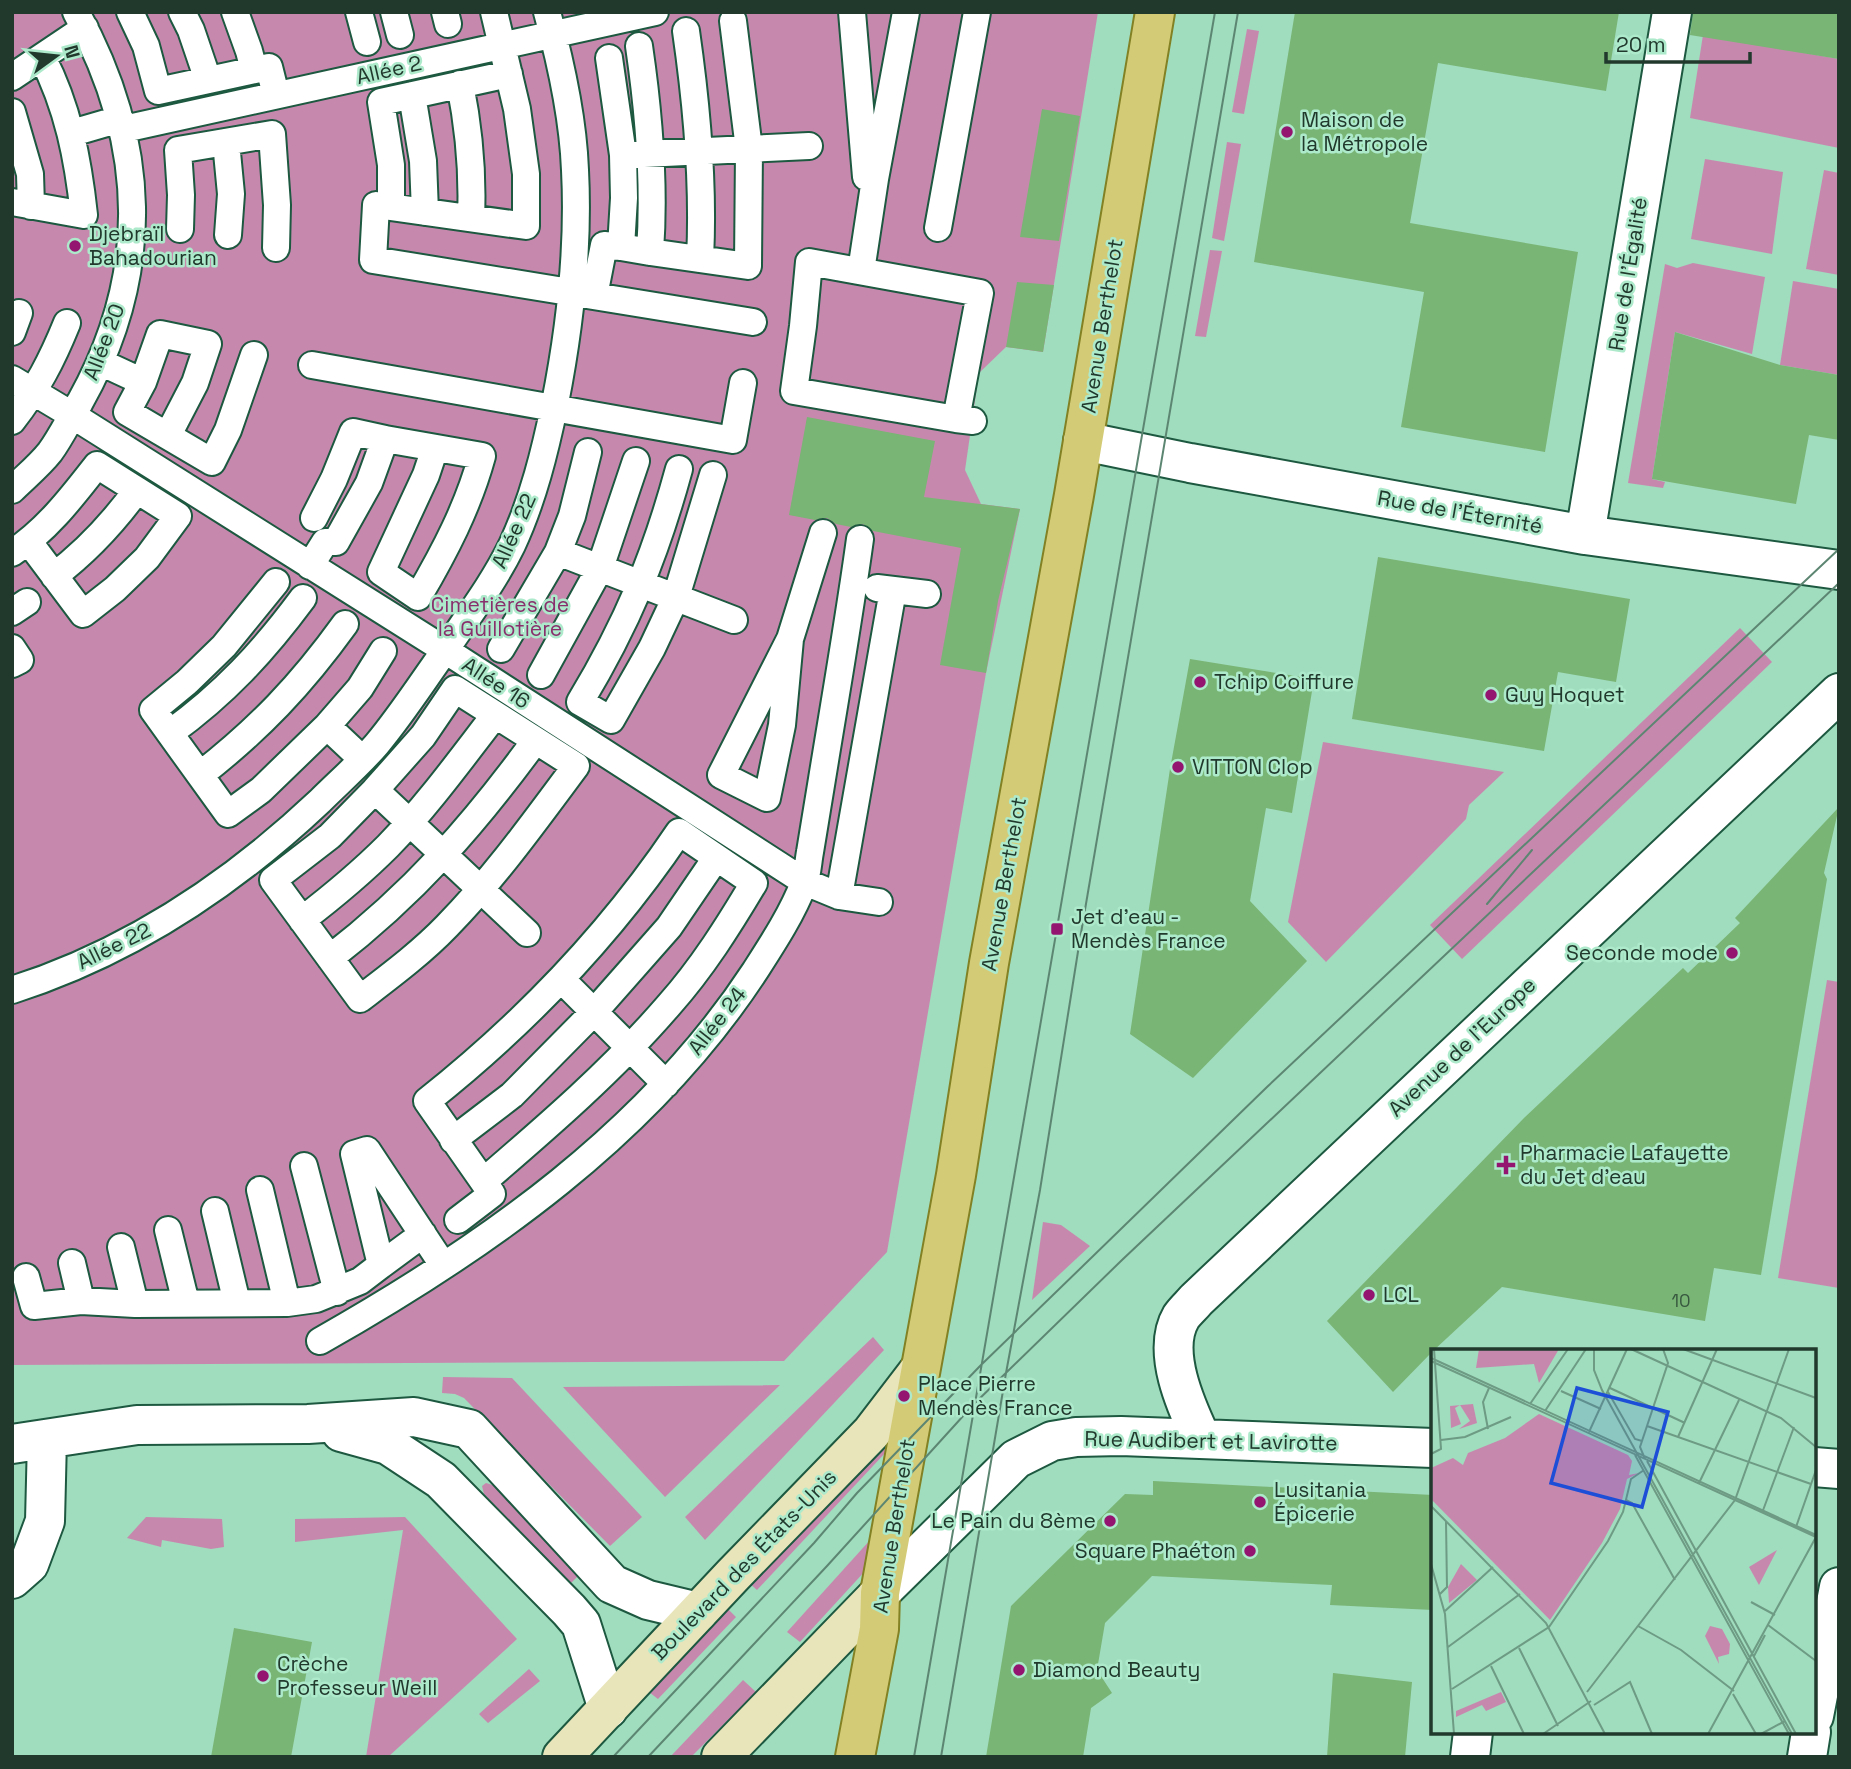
<svg xmlns="http://www.w3.org/2000/svg" width="1851" height="1769" viewBox="0 0 1851 1769" font-family="'Space Grotesk',sans-serif">
	<style>
		.green { fill: #c788ae }
		.building { fill: #79b574 }
		.lines { fill: none; stroke-linecap: round; stroke-linejoin: round }
		.service-casing { stroke: #1d5840; stroke-width: 30 }
		.minor-casing { stroke: #1d5840; stroke-width: 42 }
		.secondary-casing { stroke: #1d5840; stroke-width: 42 }
		.primary-casing { stroke: #828123; stroke-width: 42 }
		.service { stroke: #fff; stroke-width: 26 }
		.minor { stroke: #fff; stroke-width: 38 }
		.secondary { stroke: #e9e5bb; stroke-width: 38 }
		.primary { stroke: #d4cb77; stroke-width: 38 }
		.tram { stroke: #5d8672; stroke-width: 2 }
		.poi-dot { fill: #931570; stroke: #ade9cb; stroke-width: 2.5 }
		.labels { text-anchor: middle; stroke-width: 5; stroke-linejoin: round; paint-order: stroke }
		.number-label { font-size: 18px; fill: #37583f }
		.street-label { font-size: 21px; fill: #21392d; stroke: #ade9cb }
		.poi-label { font-size: 21px; fill: #21392d; stroke: #ade9cb; text-anchor: start }
		.park-label { font-size: 21px; fill: #882f6c; stroke: #ade9cb }
		.inset-road { fill: none; stroke: #6d9b84; stroke-width: 2 }
		.view { fill: #1d4ed8; fill-opacity: 0.15; stroke: #1d4ed8; stroke-width: 3.5 }
		.inset-edge { fill: none; stroke: #21392d; stroke-width: 3.5 }
	</style>
	<rect width="100%" height="100%" fill="#a0dcbe"/>
	<path class="green" d="M 12,12 L 1098,12 L 1043,352 L 1006,347 L 979,373 L 965,470 L 981,504 L 1020,509 L 986,673 L 887,1252 L 784,1361 L 12,1365 Z
		M 1247,29 L 1259,31 L 1244,114 L 1232,112 Z
		M 1703,35 L 1839,59 L 1839,148 L 1690,118 Z
		M 1227,142 L 1241,144 L 1224,241 L 1212,238 Z
		M 1705,159 L 1783,172 L 1772,254 L 1691,239 Z
		M 1824,170 L 1839,173 L 1839,275 L 1806,269 Z
		M 1210,250 L 1222,251 L 1206,337 L 1195,336 Z
		M 1693,263 L 1765,277 L 1752,354 L 1675,332 L 1652,479 L 1665,482 L 1663,488 L 1628,483 L 1665,264 L 1677,268 Z
		M 1793,281 L 1839,289 L 1839,375 L 1780,365 Z
		M 1740,628 L 1772,662 L 1462,959 L 1430,925 Z
		M 1323,742 L 1504,772 L 1469,805 L 1466,819 L 1326,962 L 1288,922 Z
		M 1827,980 L 1839,982 L 1839,1288 L 1778,1278 Z
		M 1043,1222 L 1061,1225 L 1090,1246 L 1032,1300 Z
		M 873,1337 L 884,1350 L 705,1540 L 685,1517 Z
		M 443,1377 L 512,1378 L 642,1517 L 610,1546 L 464,1398 L 455,1394 L 442,1393 Z
		M 780,1385 L 665,1497 L 563,1387 Z
		M 886,1433 L 887,1451 L 757,1590 L 748,1582 Z
		M 486,1483 L 496,1486 L 579,1575 L 570,1584 L 484,1494 L 482,1486 Z
		M 146,1517 L 222,1519 L 224,1547 L 211,1549 L 162,1540 L 161,1547 L 127,1538 Z
		M 405,1517 L 517,1639 L 388,1757 L 366,1757 L 403,1530 L 295,1542 L 295,1519 Z
		M 871,1539 L 866,1570 L 800,1642 L 787,1632 Z
		M 724,1605 L 736,1617 L 658,1699 L 645,1689 Z
		M 529,1669 L 540,1681 L 488,1723 L 479,1714 Z
		M 743,1680 L 756,1692 L 691,1757 L 670,1757 Z"/>
	<path class="building" d="M 1295,12 L 1619,12 L 1606,91 L 1438,63 L 1410,223 L 1578,252 L 1545,452 L 1401,427 L 1424,292 L 1254,262 Z
		M 1693,12 L 1839,12 L 1839,59 L 1690,35 Z
		M 1042,109 L 1080,116 L 1059,241 L 1020,237 Z
		M 1017,282 L 1054,285 L 1043,352 L 1006,347 Z
		M 1675,332 L 1780,365 L 1839,375 L 1839,440 L 1809,435 L 1796,504 L 1652,479 Z
		M 807,417 L 935,441 L 924,497 L 1020,509 L 998,601 L 986,673 L 940,665 L 961,548 L 873,531 L 863,524 L 851,527 L 836,524 L 827,518 L 815,520 L 789,515 Z
		M 1378,557 L 1630,599 L 1616,682 L 1558,672 L 1544,751 L 1352,719 Z
		M 1190,659 L 1314,679 L 1292,813 L 1266,808 L 1250,901 L 1307,961 L 1193,1078 L 1130,1034 L 1170,769 Z
		M 1839,807 L 1824,873 L 1827,879 L 1761,1275 L 1714,1268 L 1705,1321 L 1502,1287 L 1433,1351 L 1393,1392 L 1327,1321 L 1524,1118 L 1683,968 L 1688,973 L 1740,923 L 1735,918 Z
		M 1153,1481 L 1433,1495 L 1433,1610 L 1330,1605 L 1332,1585 L 1152,1576 L 1105,1623 L 1097,1670 L 1112,1693 L 1091,1708 L 1083,1757 L 986,1757 L 1011,1606 L 1125,1494 L 1153,1495 Z
		M 234,1628 L 312,1642 L 291,1757 L 211,1757 Z
		M 1333,1673 L 1412,1682 L 1405,1757 L 1327,1757 Z"/>
	<g class="lines">
		<defs>
			<path id="service" d="M 130,12 L 146,46 L 158,91 L 269,67 L 276,95
				M 182,12 L 191,30 L 208,80
				M 235,12 L 249,51 L 254,70
				M 359,12 L 367,42
				M 394,12 L 400,35
				M 445,12 L 448,24
				M 494,12 L 517,109 L 526,174 L 526,226 L 376,205 L 373,260 L 753,322
				M 852,12 L 866,177 L 870,178
				M 686,31 C 697,107 704,182 700,259
				M 639,46 C 649,114 655,183 650,252 L 748,266 L 749,149 L 733,21
				M 609,58 L 623,155 L 809,146
				M 12,77 L 85,28
				M 460,84 C 469,129 473,173 471,218
				M 412,95 L 423,161 L 425,212
				M 12,112 L 30,174 L 31,206
				M 124,129 L 655,12
				M 72,133 L 120,119
				M 226,142 L 231,194 L 228,235
				M 623,155 L 624,198 L 621,247 L 650,252
				M 12,202 L 84,215 C 78,159 68,107 42,57
				M 391,207 L 391,165 L 381,102 L 509,74
				M 938,228 L 977,12
				M 180,229 L 181,195 L 178,150 L 272,134 L 277,205 L 276,248
				M 861,271 L 875,179 L 906,12
				M 594,296 L 604,245 L 621,247
				M 12,332 L 19,313
				M 100,362 L 143,382
				M 312,365 L 733,440 L 743,383
				M 12,379 L 72,415 L 445,650 L 805,882 L 839,896 L 879,902
				M 956,419 L 980,293 L 809,262 L 803,326 L 794,391 L 956,419 L 973,421
				M 12,421 C 37,389 52,360 67,323
				M 168,435 L 195,383 L 208,344 L 160,334 L 143,382 L 127,412 L 212,462 L 228,430 L 254,355
				M 588,452 L 572,516 L 558,552 L 734,620
				M 679,469 C 655,557 627,624 580,702 L 611,720 L 652,648 L 676,597 L 713,475
				M 12,490 C 24,478 39,466 50,452 C 61,437 70,418 80,402 C 153,272 147,141 76,12
				M 314,518 L 334,479 L 353,432 L 385,439
				M 12,553 C 47,530 72,497 97,465 L 178,516 L 147,558 L 115,589 L 83,614 L 29,542
				M 310,566 L 325,542 L 336,542 L 369,483 L 385,439 L 482,456 C 468,507 445,551 418,597 L 381,572 L 426,475 L 435,448
				M 54,576 C 87,551 113,523 137,490
				M 276,582 L 224,646 L 187,682 L 153,710 L 228,814 L 261,790 L 327,726 L 362,759
				M 877,588 L 927,594
				M 12,612 L 27,602
				M 790,639 L 721,775 L 767,798 L 782,725 L 790,639 L 823,533
				M 12,648 L 20,660 L 12,664
				M 501,649 L 558,552
				M 541,675 L 600,568 L 636,461
				M 327,726 L 360,688 L 383,651
				M 170,733 C 224,694 263,652 303,598
				M 200,775 C 259,729 301,685 345,624
				M 375,790 L 330,836 L 273,880 L 360,999 C 390,976 421,953 447,926 C 495,877 535,821 576,766 L 455,689 L 423,736 L 375,790 C 426,838 477,886 527,933
				M 839,896 L 893,590
				M 302,920 C 332,897 361,873 388,846 C 427,806 461,759 495,715
				M 330,958 C 413,894 473,826 535,741
				M 562,980 L 666,1084
				M 12,990 C 128,953 232,884 320,801 C 339,782 360,764 377,744 C 402,714 423,681 446,649 C 469,615 494,582 512,545 C 533,500 545,451 555,403 C 570,327 579,248 575,170 C 573,117 561,63 547,12
				M 453,1140 L 512,1095 L 594,1012 L 669,927 L 716,858
				M 304,1166 L 337,1292
				M 260,1190 L 287,1303
				M 215,1211 L 237,1303
				M 458,1220 L 492,1194 L 427,1101 C 524,1024 609,936 679,832 L 754,883 C 729,925 702,968 669,1005 C 613,1070 548,1126 484,1181
				M 168,1230 L 186,1303
				M 423,1234 L 381,1265 L 354,1154 L 367,1150 L 443,1265
				M 121,1247 L 135,1304
				M 72,1263 L 81,1301
				M 26,1277 L 34,1306 L 81,1301 L 135,1304 L 287,1303 L 316,1299 L 360,1281 L 381,1265
				M 320,1341 C 486,1247 649,1133 755,971 C 773,943 792,914 804,883 C 808,874 808,862 810,852 C 814,828 818,803 822,779 C 835,699 849,619 860,539"/>
			<path id="minor" d="M 1083,441 L 1190,463 L 1585,535 L 1839,570
				M 1585,535 L 1672,12
				M 341,1432 L 388,1445 L 441,1480 L 569,1610 L 581,1624 L 608,1709
				M 1201,1438 C 1186,1406 1161,1351 1181,1317 C 1185,1311 1191,1306 1196,1300 L 1839,693
				M 12,1444 L 137,1425 L 308,1424 L 414,1417 L 469,1429 L 612,1584 L 648,1600 L 698,1612
				M 1814,1467 L 1839,1469
				M 12,1579 L 29,1564 L 45,1521 L 47,1439
				M 880,1593 L 1016,1459 L 1052,1441 L 1076,1437 L 1121,1436 L 1433,1448
				M 1814,1716 L 1839,1587
				M 1470,1757 L 1473,1732
				M 1807,1757 L 1811,1732"/>
			<path id="secondary" d="M 562,1757 L 733,1575 L 871,1433 L 920,1369
				M 721,1757 L 880,1593"/>
			<path id="primary" d="M 855,1757 L 879,1629 L 880,1593 L 956,1175 L 989,963 L 1074,495 L 1155,12"/>
		</defs>
		<use href="#service" class="service-casing"/>
		<use href="#minor" class="minor-casing"/>
		<use href="#secondary" class="secondary-casing"/>
		<use href="#primary" class="primary-casing"/>
		<use href="#service" class="service"/>
		<use href="#minor" class="minor"/>
		<use href="#secondary" class="secondary"/>
		<use href="#primary" class="primary"/>
		<path class="tram" d="M 1487,904 L 1532,850
			M 613,1757 L 814,1543 L 857,1493 L 981,1365 L 1267,1087 L 1839,549
			M 648,1757 L 827,1566 L 974,1404 L 1122,1260 L 1839,583
			M 914,1757 L 1215,12
			M 941,1757 L 1006,1373 L 1040,1190 L 1080,939 L 1238,12"/>
	</g>
	<g class="poi-dot">
		<circle cx="1287" cy="132" r="7"/>
		<circle cx="75" cy="246" r="7"/>
		<circle cx="1200" cy="682" r="7"/>
		<circle cx="1491" cy="695" r="7"/>
		<circle cx="1178" cy="767" r="7"/>
		<rect x="1050" y="922" width="14" height="14" rx="3.5"/>
		<circle cx="1732" cy="953" r="7"/>
		<path d="M1502.5 1154.5h7v7h7v7h-7v7h-7v-7h-7v-7h7z"/>
		<circle cx="1369" cy="1295" r="7"/>
		<circle cx="904" cy="1396" r="7"/>
		<circle cx="1260" cy="1502" r="7"/>
		<circle cx="1110" cy="1521" r="7"/>
		<circle cx="1250" cy="1551" r="7"/>
		<circle cx="1019" cy="1670" r="7"/>
		<circle cx="263" cy="1676" r="7"/>
	</g>
	<g class="labels">
		<g class="number-label">
			<text x="1681" y="1307">10</text>
		</g>
		<g class="street-label">
			<text transform="translate(389 70) rotate(-13)" y="7">Allée 2</text>
			<text transform="translate(1628 274) rotate(-81)" y="7">Rue de l'Égalité</text>
			<text transform="translate(1102 326) rotate(-81)" y="7">Avenue Berthelot</text>
			<text transform="translate(104 342) rotate(-69)" y="7">Allée 20</text>
			<text transform="translate(1460 512) rotate(10)" y="7">Rue de l'Éternité</text>
			<text transform="translate(514 531) rotate(-66)" y="7">Allée 22</text>
			<text transform="translate(496 683) rotate(33)" y="7">Allée 16</text>
			<text transform="translate(1004 884) rotate(-80)" y="7">Avenue Berthelot</text>
			<text transform="translate(114 946) rotate(-26)" y="7">Allée 22</text>
			<text transform="translate(717 1021) rotate(-52)" y="7">Allée 24</text>
			<text transform="translate(1462 1047) rotate(-43)" y="7">Avenue de l'Europe</text>
			<text transform="translate(1211 1441) rotate(1)" y="7">Rue Audibert et Lavirotte</text>
			<text transform="translate(894 1526) rotate(-81)" y="7">Avenue Berthelot</text>
			<text transform="translate(744 1565) rotate(-46)" y="7">Boulevard des États-Unis</text>
		</g>
		<g class="poi-label">
			<text x="1301" y="127">Maison de<tspan x="1301" dy="24">la Métropole</tspan></text>
			<text x="89" y="241">Djebraïl<tspan x="89" dy="24">Bahadourian</tspan></text>
			<text x="1214" y="689">Tchip Coiffure</text>
			<text x="1505" y="702">Guy Hoquet</text>
			<text x="1192" y="774">VITTON Clop</text>
			<text x="1071" y="924">Jet d'eau -<tspan x="1071" dy="24">Mendès France</tspan></text>
			<text x="1718" y="960" text-anchor="end">Seconde mode</text>
			<text x="1520" y="1160">Pharmacie Lafayette<tspan x="1520" dy="24">du Jet d'eau</tspan></text>
			<text x="1383" y="1302">LCL</text>
			<text x="918" y="1391">Place Pierre<tspan x="918" dy="24">Mendès France</tspan></text>
			<text x="1274" y="1497">Lusitania<tspan x="1274" dy="24">Épicerie</tspan></text>
			<text x="1096" y="1528" text-anchor="end">Le Pain du 8ème</text>
			<text x="1236" y="1558" text-anchor="end">Square Phaéton</text>
			<text x="277" y="1671">Crèche<tspan x="277" dy="24">Professeur Weill</tspan></text>
			<text x="1033" y="1677">Diamond Beauty</text>
		</g>
		<g class="park-label">
			<text x="500" y="612">Cimetières de<tspan x="500" dy="24">la Guillotière</tspan></text>
		</g>
	</g>
	<g transform="translate(1431 1349)">
		<rect width="385" height="385" fill="#a0dcbe"/>
		<path d="M 48,0 L 128,0 L 108,34 L 103,15 L 45,19 ZM 42,55 L 46,74 L 28,80 L 39,72 L 29,56 L 24,59 L 30,75 L 20,79 L 19,57 ZM 108,65 L 197,106 L 201,112 L 198,126 L 208,124 L 196,130 L 189,160 L 171,194 L 119,271 L 0,150 L 0,119 L 22,109 L 32,116 L 37,104 L 74,89 ZM 346,201 L 328,236 L 318,218 ZM 30,215 L 46,231 L 18,254 L 17,238 ZM 279,277 L 291,280 L 299,295 L 298,305 L 287,308 L 288,315 L 274,287 ZM 70,343 L 75,353 L 55,362 L 51,356 L 25,368 L 25,362 Z" fill="#c788ae"/>
		<path class="inset-road" d="M 163,0 L 163,21 L 171,41 L 361,385M 200,0 L 350,69 L 385,98M 252,0 L 385,49M 0,9 L 385,186M 0,12 L 385,188M 179,39 L 254,74M 130,42 L 170,60M 177,43 L 204,90 L 211,92M 99,55 L 137,0M 114,62 L 155,0M 216,77 L 380,135M 57,80 L 52,53 L 58,39M 158,83 L 196,0M 247,88 L 286,0M 10,91 L 34,88 L 80,68M 0,105 L 10,100 L 3,0M 204,106 L 358,385M 214,110 L 209,98 L 237,14 L 232,0M 216,112 L 365,385M 268,134 L 308,51M 195,151 L 201,154 L 244,231M 0,157 L 115,274 L 174,385M 331,164 L 363,78M 365,178 L 385,121M 0,215 L 14,265 L 23,385M 9,245 L 16,238 L 15,173M 320,253 L 344,266M 14,262 L 62,218M 337,276 L 385,312M 207,277 L 250,301 L 303,342M 17,298 L 89,245M 88,299 L 127,377M 323,307 L 334,286M 60,317 L 93,385M 21,340 L 118,278 L 177,192 L 192,163 L 200,130 L 213,121M 156,343 L 304,151 L 358,0M 302,345 L 325,385M 163,356 L 199,333 L 221,385M 112,385 L 160,352M 277,385 L 385,188M 330,385 L 354,372"/>
		<path class="view" d="M 146,39 L 237,63 L 211,158 L 120,134 Z"/>
		<rect width="385" height="385" class="inset-edge"/>
	</g>
	<rect width="1851" height="1769" fill="none" stroke="#21392d" stroke-width="28"/>
	<g transform="translate(56 56) rotate(75)" stroke="#ade9cb" stroke-width="5" paint-order="stroke">
	<path d="M0-5L12 26L0 18L-12 26Z" fill="#21392d"/>
	<text y="-10" font-size="19" font-weight="bold" text-anchor="middle" fill="#21392d">N</text>
	</g>
	<path d="M1606 52v10h144v-10" fill="none" stroke="#21392d" stroke-width="3.5"/>
	<text x="1616" y="52" font-size="21" fill="#21392d" stroke="#ade9cb" stroke-width="5" paint-order="stroke">20 m</text>
</svg>
